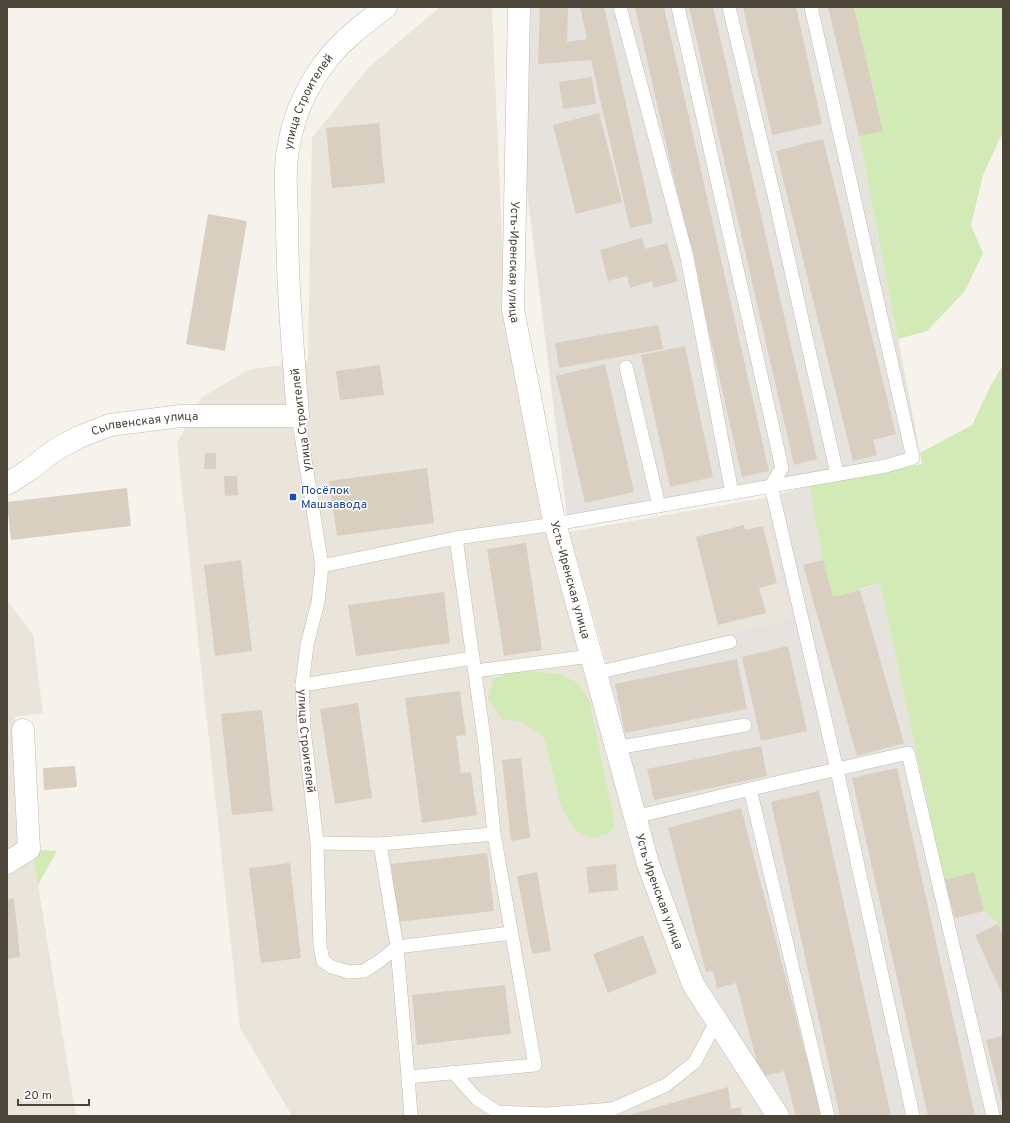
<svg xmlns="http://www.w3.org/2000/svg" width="1010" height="1123" viewBox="0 0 1010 1123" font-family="Overpass,sans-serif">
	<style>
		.residential { fill: #eae5da }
		.industrial { fill: #e6e2dd }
		.green { fill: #d2eab5 }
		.building { fill: #d8cfc1 }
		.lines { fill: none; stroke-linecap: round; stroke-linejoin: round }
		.service-casing { stroke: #c2bbae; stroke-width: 14 }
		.minor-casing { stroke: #c2bbae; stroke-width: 23 }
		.tertiary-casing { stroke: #c2bbae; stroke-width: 23 }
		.service { stroke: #fff; stroke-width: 13 }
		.minor { stroke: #fff; stroke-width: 22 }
		.tertiary { stroke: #fff; stroke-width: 22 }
		.transit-dot { fill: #1a4fb4; stroke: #fff; stroke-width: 1.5 }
		.labels { text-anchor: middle; stroke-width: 3; stroke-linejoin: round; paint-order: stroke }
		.street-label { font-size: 12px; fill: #4b4439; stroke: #fff }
		.transit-label { font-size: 12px; fill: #164399; stroke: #fff; text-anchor: start }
	</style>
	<rect width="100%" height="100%" fill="#f6f3ec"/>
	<path class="residential" d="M 440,7 L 492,7 L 505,308 L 686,987 L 747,1089 L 765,1116 L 292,1116 L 240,1028 L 177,443 L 201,398 L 248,370 L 308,361 L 312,138 L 368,68 Z
		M 764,498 L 790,619 L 606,662 L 569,532 Z
		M 7,600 L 33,635 L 43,713 L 15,717 L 23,845 L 7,853 Z
		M 34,860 L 76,1116 L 7,1116 L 7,874 Z"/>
	<path class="industrial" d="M 530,7 L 854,7 L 883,131 L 859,137 L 920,453 L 792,478 L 567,515 L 526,183 Z
		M 809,486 L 823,560 L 860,590 L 880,583 L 944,880 L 974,872 L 1003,935 L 1003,1116 L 783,1116 L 698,976 L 647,829 L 608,679 L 606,662 L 790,619 L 764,498 Z"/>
	<path class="green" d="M 854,7 L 1003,7 L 1003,132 L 983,175 L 971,225 L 983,253 L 965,291 L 927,331 L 898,339 L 859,136 L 883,130 Z
		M 1003,365 L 1003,935 L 998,924 L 984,911 L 974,872 L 944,880 L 880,583 L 833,597 L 823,560 L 809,486 L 922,464 L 920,453 L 972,425 L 991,385 Z
		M 518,670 L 560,674 L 578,683 L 589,700 L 615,824 L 610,833 L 591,838 L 575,830 L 561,806 L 544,737 L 521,721 L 502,720 L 488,698 L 493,679 Z
		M 41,850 L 57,851 L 38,885 L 34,860 Z"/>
	<path class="building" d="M 540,7 L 568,7 L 567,42 L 587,39 L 580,7 L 604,7 L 653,223 L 630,228 L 591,60 L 538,64 Z
		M 635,7 L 664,7 L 769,471 L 742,477 Z
		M 689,7 L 713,7 L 817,459 L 794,465 Z
		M 743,7 L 796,7 L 822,124 L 772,135 Z
		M 828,7 L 854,7 L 883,131 L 859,136 Z
		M 592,77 L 596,104 L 563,109 L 559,82 Z
		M 599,113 L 622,202 L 576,214 L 553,125 Z
		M 379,123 L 385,183 L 332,188 L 326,128 Z
		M 823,139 L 896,434 L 873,440 L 877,455 L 853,461 L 776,151 Z
		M 208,214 L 247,221 L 225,351 L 186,344 Z
		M 642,238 L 645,249 L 667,243 L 678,281 L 654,288 L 652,281 L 630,288 L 627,276 L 608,281 L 600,250 Z
		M 658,325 L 663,349 L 559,368 L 555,343 Z
		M 685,346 L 713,477 L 670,487 L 641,355 Z
		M 605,364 L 634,492 L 585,503 L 556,376 Z
		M 380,365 L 384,395 L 340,400 L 336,371 Z
		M 205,453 L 216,453 L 216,469 L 204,469 Z
		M 427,468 L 434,523 L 337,536 L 329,481 Z
		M 224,476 L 237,476 L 238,495 L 225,496 Z
		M 127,488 L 131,526 L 11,540 L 7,502 Z
		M 744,525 L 745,530 L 763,526 L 777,583 L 759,588 L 766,613 L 718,625 L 696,537 Z
		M 526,543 L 542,650 L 504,656 L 487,549 Z
		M 241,560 L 252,651 L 215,656 L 204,565 Z
		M 823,560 L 833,597 L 860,590 L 904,743 L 857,756 L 803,565 Z
		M 444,592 L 450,643 L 356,656 L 348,605 Z
		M 788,646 L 807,731 L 761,741 L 742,657 Z
		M 737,659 L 747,709 L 625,733 L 615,684 Z
		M 460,691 L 466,735 L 456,736 L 461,773 L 471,772 L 477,815 L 422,823 L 405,698 Z
		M 358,703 L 372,798 L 335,804 L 320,709 Z
		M 262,710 L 273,811 L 232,815 L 221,714 Z
		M 761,746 L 767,776 L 654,800 L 647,769 Z
		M 521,758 L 530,838 L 511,841 L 502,760 Z
		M 75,766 L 77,787 L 44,790 L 43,768 Z
		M 897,768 L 975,1116 L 928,1116 L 852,778 Z
		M 819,791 L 891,1116 L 840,1116 L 771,802 Z
		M 741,808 L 822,1116 L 796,1116 L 784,1071 L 761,1077 L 736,983 L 717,988 L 713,971 L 706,972 L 668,828 Z
		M 487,853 L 494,911 L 397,922 L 391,864 Z
		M 290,863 L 301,958 L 261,963 L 249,868 Z
		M 616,864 L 618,890 L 589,893 L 586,867 Z
		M 537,872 L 551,951 L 532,954 L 517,876 Z
		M 974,872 L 984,911 L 955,918 L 944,880 Z
		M 14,898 L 20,957 L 7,959 L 7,899 Z
		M 998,924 L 1003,935 L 1003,996 L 975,935 Z
		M 643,935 L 657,973 L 608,993 L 593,954 Z
		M 505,985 L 511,1034 L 417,1045 L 412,995 Z
		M 1003,1036 L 1003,1103 L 1002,1103 L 986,1040 Z
		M 728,1087 L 731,1109 L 741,1107 L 742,1116 L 626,1116 Z"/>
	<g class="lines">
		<defs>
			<g id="service">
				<path d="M 620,7 L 687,257 L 732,493"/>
				<path d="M 678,7 L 782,468 L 771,486 L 837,770 L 913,1116"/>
				<path d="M 729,7 L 774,195 L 837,474"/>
				<path d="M 626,367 L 659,506"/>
				<path id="s1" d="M 298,416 L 322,566 L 318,602 L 307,645 L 302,685 L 304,729 L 317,843 L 320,945 L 323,961 L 332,967 L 349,972 L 364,971 L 381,960 L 397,947 L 511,933"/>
				<path d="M 322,566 L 456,538 L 555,524 L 886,466 L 913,458 L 811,7"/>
				<path d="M 475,671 L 591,656"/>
				<path d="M 596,673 L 730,642"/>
				<path d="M 302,685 L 473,658"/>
				<path d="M 616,748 L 745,725"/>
				<path d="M 750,789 L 828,1116"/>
				<path d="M 635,817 L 750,789 L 908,753 L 993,1116"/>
				<path d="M 317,843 L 380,844 L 494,834"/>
				<path d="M 380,844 L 397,947 L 408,1077 L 535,1065 L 494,834 L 485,745 L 456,538"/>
				<path d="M 453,1072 L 476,1098 L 497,1112 L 546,1114 L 613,1109 L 666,1085 L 695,1062 L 717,1020"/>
				<path d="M 408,1077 L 411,1116"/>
			</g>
			<g id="minor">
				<path id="s2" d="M 519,7 L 513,309 L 553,516 L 648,864 L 693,984 L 778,1116"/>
				<path id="s3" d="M 7,484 L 29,470 L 55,450 L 79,437 L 110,425 L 181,416 L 298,416"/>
				<path d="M 7,863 L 29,849 L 23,730"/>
			</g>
			<g id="tertiary">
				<path id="s4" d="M 298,416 C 293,349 287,284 287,217 C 286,194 284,166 289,144 C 294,116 307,87 324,64 C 340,41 364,24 386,7"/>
			</g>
		</defs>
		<use href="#service" class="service-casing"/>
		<use href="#minor" class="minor-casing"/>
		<use href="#tertiary" class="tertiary-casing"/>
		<use href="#service" class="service"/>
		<use href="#minor" class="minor"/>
		<use href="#tertiary" class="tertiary"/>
	</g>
	<rect class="transit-dot" x="289" y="493" width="8" height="8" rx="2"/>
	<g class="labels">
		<g class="street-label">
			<text dy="4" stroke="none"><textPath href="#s4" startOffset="319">улица Строителей</textPath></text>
			<text dy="4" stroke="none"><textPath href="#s2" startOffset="255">Усть-Иренская улица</textPath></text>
			<text transform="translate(301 420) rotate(-97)" y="4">улица Строителей</text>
			<text dy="4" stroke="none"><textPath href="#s3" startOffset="154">Сылвенская улица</textPath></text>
			<text dy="4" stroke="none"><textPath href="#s2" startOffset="579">Усть-Иренская улица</textPath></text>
			<text dy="4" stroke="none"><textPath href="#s1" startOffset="329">улица Строителей</textPath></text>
			<text dy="4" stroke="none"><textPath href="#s2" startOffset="903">Усть-Иренская улица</textPath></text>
		</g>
		<g class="transit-label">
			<text x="301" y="494">Посёлок<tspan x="301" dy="14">Машзавода</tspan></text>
		</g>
	</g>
	<rect width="1010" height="1123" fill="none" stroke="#4b4439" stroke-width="16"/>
	<path d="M18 1099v6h71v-6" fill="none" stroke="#4b4439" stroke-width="2"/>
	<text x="24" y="1099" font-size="12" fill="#4b4439" stroke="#ffffff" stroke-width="3" paint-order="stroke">20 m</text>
</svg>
